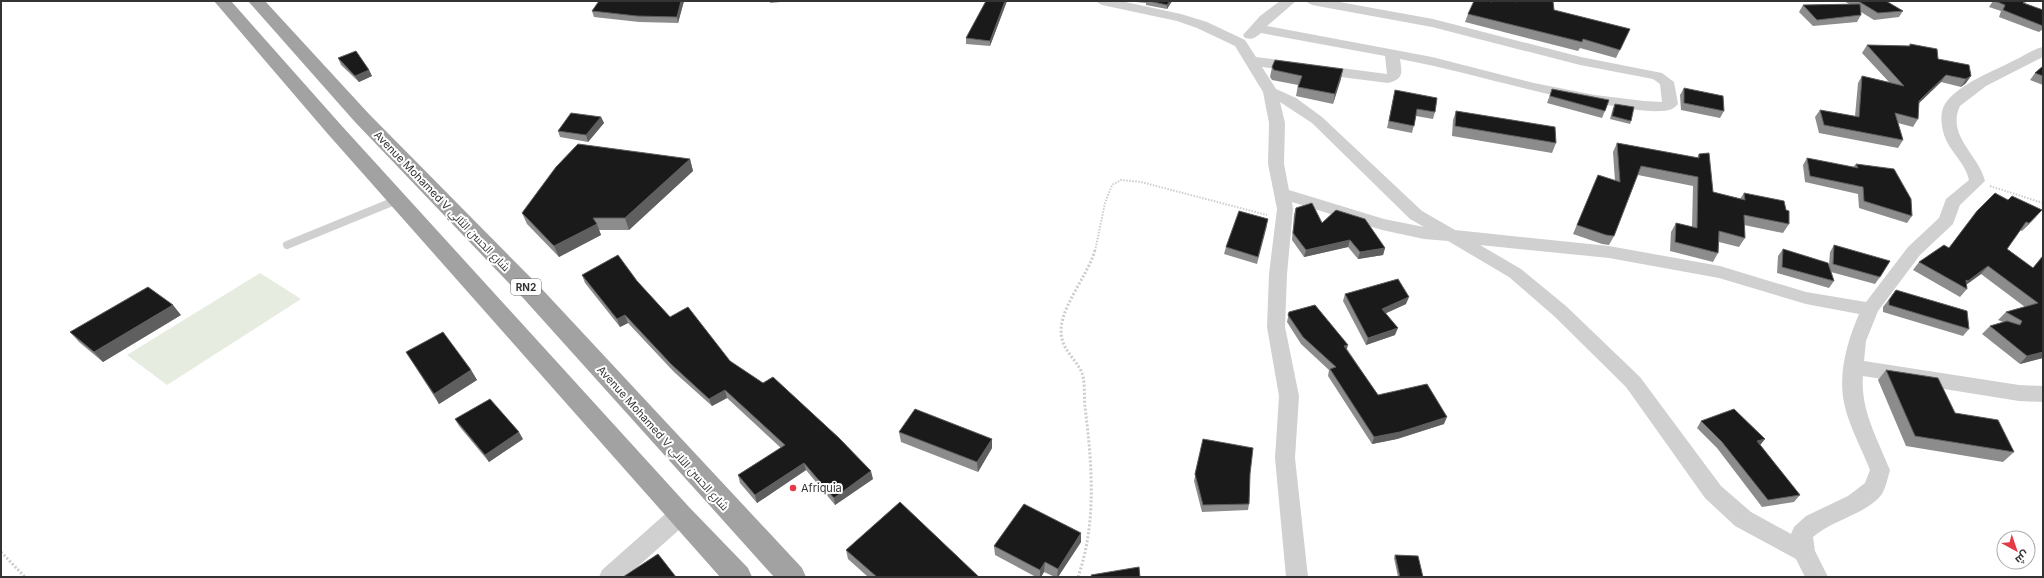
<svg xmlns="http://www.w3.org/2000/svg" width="2044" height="578" viewBox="0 0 2044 578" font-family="Inter,Cairo,sans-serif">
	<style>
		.green { fill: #e6ecdf }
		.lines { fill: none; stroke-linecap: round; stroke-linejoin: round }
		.path-far1 { stroke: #cdcdcd; stroke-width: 2; stroke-dasharray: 1.5 1.5; stroke-linecap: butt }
		.path { stroke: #cdcdcd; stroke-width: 3; stroke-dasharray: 2 2; stroke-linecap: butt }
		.service { stroke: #d0d0d0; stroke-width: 8 }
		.minor { fill: #d0d0d0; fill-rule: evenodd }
		.trunk { fill: #a2a2a2; fill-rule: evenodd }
		.wall { fill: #8c8c8c }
		.shaded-wall { fill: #5f5f5f }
		.building { fill: #1a1a1a; stroke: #5f5f5f }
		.poi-dot { fill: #e63946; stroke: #fff; stroke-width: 1.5 }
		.labels { text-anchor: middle; stroke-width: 4; stroke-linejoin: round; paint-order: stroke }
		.shield { fill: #fff; stroke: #707070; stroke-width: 1 }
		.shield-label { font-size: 10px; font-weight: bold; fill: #333 }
		.street-label { font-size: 11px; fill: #333; stroke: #fff }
		.poi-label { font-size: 11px; fill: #333; stroke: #fff; text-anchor: start }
	</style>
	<rect width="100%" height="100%" fill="#fff"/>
	<path class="green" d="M 260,273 L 301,299 L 167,385 L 127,355 Z"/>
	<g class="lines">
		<path class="path-far1" d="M 1990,186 L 2043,203
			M 1095,251 L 1105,203 L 1112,185 L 1121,180 L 1141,182 L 1267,215"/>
		<path class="path" d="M 1,552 L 25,577
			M 1078,577 C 1097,523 1092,463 1085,407 C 1084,397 1085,386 1083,376 C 1079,362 1065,353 1062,339 C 1055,312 1088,277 1095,250"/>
		<path class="service" d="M 287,245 L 397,200"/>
		<path class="minor" d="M 1095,1 L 1121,1 L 1181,14 L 1207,22 L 1245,40 L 1256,57 L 1387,74 L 1385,56 L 1261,33 C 1255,38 1252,40 1245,38 L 1243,35 L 1260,16 L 1280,1 L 1296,1 L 1267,26 L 1432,57 L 1534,83 L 1595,95 L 1644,101 L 1662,102 L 1660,84 L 1653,79 L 1580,65 L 1432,27 L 1312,5 L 1305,1 L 1334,1 L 1433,19 L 1581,57 L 1662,73 L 1674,82 L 1678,104 C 1674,109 1668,111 1662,111 C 1644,112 1625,108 1607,105 C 1537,95 1470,72 1400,59 C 1402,73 1404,79 1388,83 L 1262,67 L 1276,89 L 1296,98 L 1322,117 L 1422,211 L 1455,230 L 1609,246 L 1720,266 L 1806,292 L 1866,302 L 1908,247 L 1939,218 L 1946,199 L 1969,180 C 1965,161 1947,150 1943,131 C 1941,122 1940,112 1945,104 C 1958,84 1994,71 2015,60 C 2024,56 2033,49 2043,47 L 2043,57 L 1986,86 L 1960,106 C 1946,136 1979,155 1985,181 L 1960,205 L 1953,224 L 1920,255 L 1878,311 L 1866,341 L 1864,361 L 2019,385 L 2043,386 L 2043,402 L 2019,401 L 1863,376 C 1860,409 1878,440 1890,470 C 1888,477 1886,487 1882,494 C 1867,514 1832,520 1813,537 L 1815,551 L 1828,577 L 1805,577 L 1796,559 L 1735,526 L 1705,498 L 1626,387 L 1554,316 L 1509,277 L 1448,241 L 1424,239 L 1382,230 L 1292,202 L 1293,209 L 1287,274 L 1285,327 L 1299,396 L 1295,458 L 1308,577 L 1286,577 L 1275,458 L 1279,396 L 1267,327 L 1269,274 L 1277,209 L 1268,164 L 1269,123 L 1263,92 L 1235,46 L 1197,28 L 1177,21 L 1102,5 ZM 1280,102 L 1312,123 L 1410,219 L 1424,227 L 1384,219 L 1289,190 L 1284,164 L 1285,123 ZM 1480,245 L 1609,258 L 1719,278 L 1806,304 L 1859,314 C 1847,342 1837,376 1845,407 C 1850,428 1862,449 1870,470 L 1865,483 L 1848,496 L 1806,516 L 1794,527 L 1791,534 L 1751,512 L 1721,486 L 1640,377 L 1566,306 L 1521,269 Z
			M 680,506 L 688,508 L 691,515 L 688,522 L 626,577 L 599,577 L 602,570 L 672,508 Z"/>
		<path class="trunk" d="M 214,1 L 231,1 L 341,125 L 689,507 L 748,568 L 752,577 L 720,577 L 327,133 Z
			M 248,1 L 265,1 L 369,114 L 540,287 L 802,568 L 806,577 L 774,577 L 524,299 L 355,122 Z"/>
	</g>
	<path class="wall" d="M 684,1 L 678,23 L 639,22 L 594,17 L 592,11 Z
		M 770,1 L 791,1 L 770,3 Z
		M 986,1 L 1007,1 L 990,46 L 966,44 L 966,38 Z
		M 1125,1 L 1172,1 L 1167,9 L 1146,5 L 1146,3 Z
		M 1844,1 L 1886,1 L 1903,11 L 1899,17 L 1874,20 L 1861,12 L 1861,15 L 1857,22 L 1813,26 L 1799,12 L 1803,5 L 1849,4 Z
		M 1993,1 L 2027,1 L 2025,3 L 2043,10 L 2043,29 L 2039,32 L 1999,17 L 2001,11 L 1989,7 Z
		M 1492,2 L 1554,10 L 1630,29 L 1616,58 L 1580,48 L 1578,51 L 1465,22 L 1468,14 Z
		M 1910,44 L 1938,59 L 1969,65 L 1966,83 L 1961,87 L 1941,82 L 1919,103 L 1918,119 L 1913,127 L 1898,123 L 1903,140 L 1898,148 L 1819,133 L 1815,117 L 1820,110 L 1855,116 L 1858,83 L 1862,76 L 1889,82 L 1862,53 L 1867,45 L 1909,46 Z
		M 338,58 L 369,70 L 372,76 L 359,82 L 341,65 Z
		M 2043,66 L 2043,85 L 2030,80 L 2035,73 Z
		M 1272,67 L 1343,69 L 1333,104 L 1296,96 L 1298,85 L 1272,80 L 1270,77 Z
		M 1684,88 L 1724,111 L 1720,118 L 1681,110 L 1680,95 Z
		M 1552,89 L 1605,111 L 1602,118 L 1547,103 Z
		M 1395,90 L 1435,112 L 1433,119 L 1416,116 L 1412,133 L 1387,128 Z
		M 1615,104 L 1631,121 L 1630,124 L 1610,119 L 1613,108 Z
		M 1456,111 L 1556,143 L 1552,153 L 1452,136 L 1453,120 Z
		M 601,117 L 604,123 L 588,142 L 560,137 L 558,131 Z
		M 1617,143 L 1697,158 L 1699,154 L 1713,192 L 1740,199 L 1744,193 L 1789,224 L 1783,233 L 1744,225 L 1745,238 L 1739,247 L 1719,242 L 1718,253 L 1713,262 L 1670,251 L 1671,232 L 1676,223 L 1692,227 L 1693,186 L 1638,175 L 1614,236 L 1609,245 L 1602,244 L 1573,234 L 1598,175 L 1615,181 L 1613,152 Z
		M 1807,158 L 1853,167 L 1856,164 L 1912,216 L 1907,223 L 1859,208 L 1858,194 L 1805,182 L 1803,165 Z
		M 690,159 L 693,171 L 629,230 L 599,230 L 601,235 L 559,257 L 527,224 L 522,213 Z
		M 2008,200 L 2042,210 L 2022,231 L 2020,230 L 2007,249 L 2033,268 L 2043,255 L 2043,358 L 2020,364 L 1982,334 L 1990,326 L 2003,322 L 1998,320 L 2006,312 L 2025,307 L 1981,274 L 1966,285 L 1967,289 L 1960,297 L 1913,270 L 1919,262 L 1949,248 L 1977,211 Z
		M 1296,208 L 1322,223 L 1385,248 L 1383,255 L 1358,259 L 1348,247 L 1304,257 L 1292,240 L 1294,214 Z
		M 1267,226 L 1257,264 L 1224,254 L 1226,247 Z
		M 1834,245 L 1880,277 L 1875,284 L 1831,272 L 1834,281 L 1829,288 L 1777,273 L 1778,256 L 1783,249 L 1829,265 L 1830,252 Z
		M 582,275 L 637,281 L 670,317 L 730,361 L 873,479 L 835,505 L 806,470 L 757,503 L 740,483 L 738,475 L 781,448 L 727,398 L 712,406 L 674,372 L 628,323 L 620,327 L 585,283 Z
		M 1896,290 L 1969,329 L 1963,336 L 1883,312 L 1883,307 Z
		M 1345,294 L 1406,304 L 1386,313 L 1395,335 L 1366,345 L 1343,301 Z
		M 1289,312 L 1347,349 L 1378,395 L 1444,424 L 1397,439 L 1372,444 L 1328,376 L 1329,370 L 1301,344 L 1287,322 Z
		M 181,315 L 103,362 L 79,342 L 70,332 Z
		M 406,352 L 471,370 L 477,380 L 439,404 Z
		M 1886,370 L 2014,452 L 2003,462 L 1906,446 L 1878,380 Z
		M 455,419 L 523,439 L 489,462 L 459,426 Z
		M 1701,421 L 1765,439 L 1760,445 L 1800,495 L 1794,502 L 1762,507 L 1717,448 L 1697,428 Z
		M 899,432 L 992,448 L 978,472 L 901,442 Z
		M 1203,439 L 1250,474 L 1249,504 L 1248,510 L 1202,512 L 1194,481 Z
		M 1081,542 L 1058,577 L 1055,577 L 1044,572 L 1041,577 L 1036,577 L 995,555 L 994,546 Z
		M 846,550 L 979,577 L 868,577 L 848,559 Z
		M 1395,555 L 1423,577 L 1398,577 L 1394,558 Z"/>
	<path class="shaded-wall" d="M 681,1 L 684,1 L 678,23 L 677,17 Z
		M 1005,1 L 1007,1 L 990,46 L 990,41 Z
		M 1170,1 L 1172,1 L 1167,9 L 1167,5 Z
		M 1343,69 L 1341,79 L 1333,104 L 1335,94 Z
		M 369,70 L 372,76 L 359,82 L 355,76 Z
		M 1946,75 L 1941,82 L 1914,108 L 1919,101 Z
		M 1971,76 L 1966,83 L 1961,87 L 1966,79 Z
		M 601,117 L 604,123 L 588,142 L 586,135 Z
		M 690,159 L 693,171 L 629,230 L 625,218 Z
		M 2042,210 L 2035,218 L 2022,231 L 2029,223 Z
		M 597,224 L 601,235 L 559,257 L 554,246 Z
		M 1350,240 L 1348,247 L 1304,257 L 1306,250 Z
		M 1385,248 L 1383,255 L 1358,259 L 1360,252 Z
		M 1988,266 L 1981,274 L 1963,287 L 1968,281 Z
		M 1409,297 L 1406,304 L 1380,316 L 1382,309 Z
		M 173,305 L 181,315 L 103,362 L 94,352 Z
		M 625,315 L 628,323 L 620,327 L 617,319 Z
		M 1398,328 L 1395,335 L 1366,345 L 1368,338 Z
		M 1348,345 L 1346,352 L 1344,346 Z
		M 2043,352 L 2043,358 L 2020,364 L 2027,356 Z
		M 471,370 L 477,380 L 439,404 L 434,394 Z
		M 725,390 L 727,398 L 712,406 L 709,399 Z
		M 1447,417 L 1444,424 L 1397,439 L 1372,444 L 1374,437 Z
		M 519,432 L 523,439 L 489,462 L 485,455 Z
		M 992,439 L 992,448 L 978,472 L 977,462 Z
		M 1765,439 L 1760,445 L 1757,441 Z
		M 804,463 L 806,470 L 757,503 L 755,495 Z
		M 871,471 L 873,479 L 835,505 L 834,498 Z
		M 1081,533 L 1081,542 L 1058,577 L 1057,577 L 1058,569 Z
		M 1045,562 L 1044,572 L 1041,577 L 1040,577 L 1040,570 Z"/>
	<path class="building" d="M 599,1 L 681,1 L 677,17 L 637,16 L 592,11 Z
		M 986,1 L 1005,1 L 990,41 L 966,38 Z
		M 1149,1 L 1170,1 L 1167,5 Z
		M 1474,1 L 1487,1 L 1492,2 L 1493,1 L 1513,1 L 1516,2 L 1516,1 L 1553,1 L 1554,10 L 1630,29 L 1620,50 L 1583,39 L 1582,42 L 1468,14 Z
		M 1858,1 L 1886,1 L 1903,11 L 1878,13 Z
		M 1995,1 L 2025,1 L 2023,3 L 2043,10 L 2043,26 L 2003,10 L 2005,5 Z
		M 1860,4 L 1861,15 L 1817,20 L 1803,5 Z
		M 1910,44 L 1937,49 L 1938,59 L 1969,65 L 1971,76 L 1966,79 L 1946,75 L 1919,101 L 1918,119 L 1895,113 L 1903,140 L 1824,125 L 1820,110 L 1859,117 L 1862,76 L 1904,86 L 1867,45 L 1910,46 Z
		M 356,51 L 369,70 L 355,76 L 338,58 Z
		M 1275,60 L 1343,69 L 1335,94 L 1298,87 L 1302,76 L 1274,70 L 1272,67 Z
		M 2043,66 L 2043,76 L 2035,73 Z
		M 1684,88 L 1723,96 L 1724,111 L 1684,103 Z
		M 1552,89 L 1609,100 L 1605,111 L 1550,96 Z
		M 1395,90 L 1437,98 L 1435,112 L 1417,109 L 1414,126 L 1389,121 Z
		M 1615,104 L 1634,107 L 1631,121 L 1612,116 Z
		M 1456,111 L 1555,127 L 1556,143 L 1455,126 Z
		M 571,113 L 601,117 L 586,135 L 558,131 Z
		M 1617,143 L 1699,158 L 1699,154 L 1709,153 L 1713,192 L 1745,200 L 1744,193 L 1784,201 L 1786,210 L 1789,211 L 1789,224 L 1744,215 L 1745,238 L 1719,231 L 1718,253 L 1675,242 L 1676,223 L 1697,228 L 1698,177 L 1641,166 L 1614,236 L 1606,235 L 1577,225 L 1598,175 L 1620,182 Z
		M 578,144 L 690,159 L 625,218 L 593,218 L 597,224 L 554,246 L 522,213 L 556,167 Z
		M 1807,158 L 1858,168 L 1856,164 L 1894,169 L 1911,199 L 1912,216 L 1864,201 L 1863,187 L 1810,176 Z
		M 1995,193 L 2008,200 L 2012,196 L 2042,210 L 2029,223 L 2026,222 L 2007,249 L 2033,268 L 2043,256 L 2043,352 L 2027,356 L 1990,326 L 2007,321 L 2020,325 L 2022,321 L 2006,312 L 2038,303 L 1988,266 L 1968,281 L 1966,280 L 1967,289 L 1919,262 L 1944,245 L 1949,248 L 1977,211 Z
		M 1312,203 L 1322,223 L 1336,210 L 1365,219 L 1385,248 L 1360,252 L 1350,240 L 1306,250 L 1293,233 L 1296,208 Z
		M 1239,211 L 1268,219 L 1258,257 L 1226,247 Z
		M 1834,245 L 1890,261 L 1880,277 L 1833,264 Z
		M 1783,249 L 1828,263 L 1834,281 L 1782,267 Z
		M 618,255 L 637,281 L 670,317 L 688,307 L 730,361 L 763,383 L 773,377 L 839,438 L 871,471 L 834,498 L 804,463 L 755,495 L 738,475 L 785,445 L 725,390 L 709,399 L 671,364 L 625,315 L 617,319 L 582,275 Z
		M 1398,279 L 1409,297 L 1382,309 L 1398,328 L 1368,338 L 1345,294 Z
		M 148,287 L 173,305 L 94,352 L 70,332 Z
		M 1896,290 L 1967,311 L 1969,329 L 1889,305 L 1889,300 Z
		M 1315,305 L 1348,345 L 1344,346 L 1378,395 L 1427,384 L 1447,417 L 1400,432 L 1374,437 L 1330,369 L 1336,367 L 1303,337 L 1288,315 L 1289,312 Z
		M 443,332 L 471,370 L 434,394 L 406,352 Z
		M 1886,370 L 1938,378 L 1955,413 L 1998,420 L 2014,452 L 1915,436 Z
		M 490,399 L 519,432 L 485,455 L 455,419 Z
		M 915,409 L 992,439 L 977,462 L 899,432 Z
		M 1734,409 L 1765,439 L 1757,441 L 1800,495 L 1768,500 L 1722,442 L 1701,421 Z
		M 1203,439 L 1253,448 L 1250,474 L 1249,504 L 1203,505 L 1195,474 Z
		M 900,502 L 979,577 L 877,577 L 846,550 Z
		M 1024,504 L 1081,533 L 1058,569 L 1045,562 L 1040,570 L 994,546 Z
		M 658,554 L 676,577 L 623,577 Z
		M 1395,555 L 1418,556 L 1423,577 L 1400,577 Z
		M 1139,567 L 1140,577 L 1092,577 L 1091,575 Z"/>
	<circle class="poi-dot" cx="793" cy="488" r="4"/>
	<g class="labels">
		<rect class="shield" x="511" y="279" width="30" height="16" rx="3"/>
		<g class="shield-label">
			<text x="526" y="291">RN2</text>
		</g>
		<g class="street-label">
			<text transform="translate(442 201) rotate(46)" y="4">Avenue Mohamed V شارع الحسن الثاني</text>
			<text transform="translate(663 438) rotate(48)" y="4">Avenue Mohamed V شارع الحسن الثاني</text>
		</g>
		<g class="poi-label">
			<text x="801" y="492">Afriquia</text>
		</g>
	</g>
	<rect width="2044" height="578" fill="none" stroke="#333333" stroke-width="4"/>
	<g transform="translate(2016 550) rotate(140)"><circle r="19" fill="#ffffff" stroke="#adadad"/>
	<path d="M0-3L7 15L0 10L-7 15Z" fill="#e63946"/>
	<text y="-6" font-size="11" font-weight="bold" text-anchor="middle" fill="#333333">ش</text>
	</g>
</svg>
